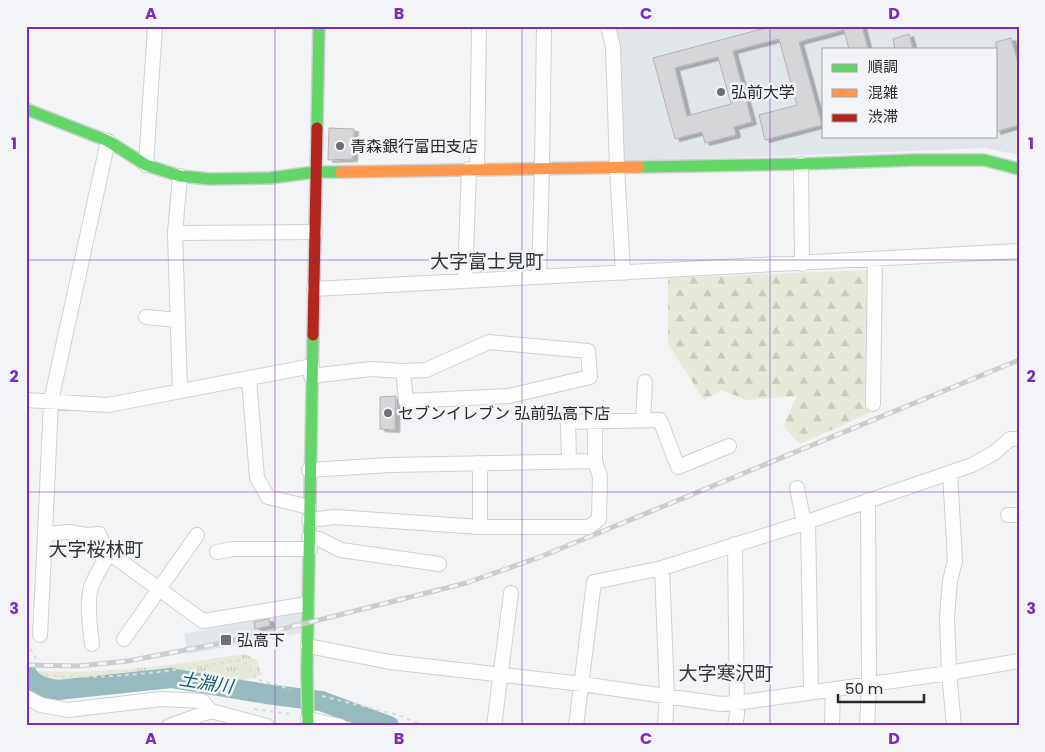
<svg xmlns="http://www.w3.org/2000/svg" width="1045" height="752" viewBox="0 0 1045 752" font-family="Poppins,'Noto Sans JP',sans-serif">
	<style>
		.built { fill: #e1e6eb; fill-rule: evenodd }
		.forest { fill: url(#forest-firs) }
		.park { fill: url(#park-tufts) }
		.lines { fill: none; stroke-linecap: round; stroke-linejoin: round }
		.river { stroke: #96bbbe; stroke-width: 20 }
		.building { fill: #d6d6d8; stroke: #b0b1b3; fill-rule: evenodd; filter: url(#shadow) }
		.street-casing { stroke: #cfd0d1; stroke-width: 16 }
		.fast-casing { stroke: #cfd0d1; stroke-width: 14 }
		.slow-casing { stroke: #cfd0d1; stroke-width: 14 }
		.jam-casing { stroke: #cfd0d1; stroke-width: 14 }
		.path { stroke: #dbdbdc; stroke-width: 2; stroke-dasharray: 4 4; stroke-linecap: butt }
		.street { stroke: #fdfdfe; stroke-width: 14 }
		.fast { stroke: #63d668; stroke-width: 11 }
		.slow { stroke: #ff974d; stroke-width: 11 }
		.jam { stroke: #b3261e; stroke-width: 11 }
		.rail-casing { stroke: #cccccd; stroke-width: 5 }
		.rail { stroke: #f2f4f7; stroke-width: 3; stroke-dasharray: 9; stroke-linecap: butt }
		.grid { fill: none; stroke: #7b2cbf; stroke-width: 1; stroke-opacity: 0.55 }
		.poi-dot { fill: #6e6f71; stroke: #f2f4f7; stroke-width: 2 }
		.labels { text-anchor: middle; stroke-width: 5; stroke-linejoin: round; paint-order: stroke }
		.poi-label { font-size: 16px; fill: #272829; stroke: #f2f4f7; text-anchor: start }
		.water-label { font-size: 18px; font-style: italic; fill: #115d60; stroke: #f2f4f7 }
		.quarter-label { font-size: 19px; fill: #323436; stroke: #f2f4f7 }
		.neatline { fill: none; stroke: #7b2cbf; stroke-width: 2 }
		.grid-label { font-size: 16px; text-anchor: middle; font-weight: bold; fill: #7b2cbf }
	</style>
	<defs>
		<pattern id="forest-firs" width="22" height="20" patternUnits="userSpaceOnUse" patternTransform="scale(1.25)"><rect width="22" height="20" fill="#e7eadb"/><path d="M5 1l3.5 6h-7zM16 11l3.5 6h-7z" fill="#c6c9bc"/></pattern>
		<pattern id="park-tufts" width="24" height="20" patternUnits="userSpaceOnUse" patternTransform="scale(1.25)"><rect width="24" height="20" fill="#e7eadb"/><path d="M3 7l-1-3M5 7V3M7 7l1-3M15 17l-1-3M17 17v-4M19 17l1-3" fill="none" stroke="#c6c9bc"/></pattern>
		<filter id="shadow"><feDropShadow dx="4.5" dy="2.5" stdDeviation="0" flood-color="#0004"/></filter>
	</defs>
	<rect width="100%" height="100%" fill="#f3f4f6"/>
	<path class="built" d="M 613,26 L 1019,26 L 1019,155 L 986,148 L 624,162 ZM 824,49 L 996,49 L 996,136 L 824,136 Z
		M 302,608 L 302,633 L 188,654 L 184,634 L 243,622 L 247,616 Z"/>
	<path class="forest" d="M 871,270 L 869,413 L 800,444 L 783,426 L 797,396 L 746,400 L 722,390 L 704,400 L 668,344 L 668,278 Z"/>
	<path class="park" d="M 245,654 L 257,660 L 262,675 L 240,681 L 164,674 L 68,681 L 39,676 L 37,671 C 107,675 175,664 245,654 Z"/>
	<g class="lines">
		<path class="river" d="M 26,672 C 32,685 45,688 58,690 L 171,678 L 266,694 L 321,701 L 389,726"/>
	</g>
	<path class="building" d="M 773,26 L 862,26 L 868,49 L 849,49 L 844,30 L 799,42 L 822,125 L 765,140 L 759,115 L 797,105 L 779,39 L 733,51 L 752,122 L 734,127 L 736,135 L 705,143 L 702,132 L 675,139 L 653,58 ZM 718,57 L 731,104 L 687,116 L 675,68 Z
		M 909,34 L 913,49 L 895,49 L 893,39 Z
		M 1011,38 L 1019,66 L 1019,125 L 996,132 L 996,42 Z
		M 329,128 L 354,129 L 353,159 L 328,160 Z
		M 396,396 L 395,430 L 380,429 L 380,397 Z
		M 269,619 L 270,626 L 255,629 L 254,622 Z"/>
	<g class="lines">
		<defs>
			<path id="street" d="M 608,26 L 613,47 L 617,167 L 623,273
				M 108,141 L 51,401 L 45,534 L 69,532 L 86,535 L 99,534 L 108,555
				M 801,164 L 802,264
				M 146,165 L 155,26
				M 477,169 L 479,26
				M 175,233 L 315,232
				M 539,277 L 542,168 L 544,26
				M 465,281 L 469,169
				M 314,289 L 1019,251
				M 146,317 L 177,320
				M 311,376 L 371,369 L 403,371 L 426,370 L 489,342 L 588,351 L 590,377 L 509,396 L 406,401 L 403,371
				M 249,379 L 257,478 L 268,497 L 309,507
				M 180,391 L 175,233 L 180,176
				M 26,400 L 108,405 L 312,366
				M 873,404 L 875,259
				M 643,420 L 645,382
				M 569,461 L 568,422 L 660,420 L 678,467 L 729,446
				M 309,470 L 390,465 L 595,461
				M 950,473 L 955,561 L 950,581 L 947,616 L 949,673 L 954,726
				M 797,488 L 804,523
				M 1008,515 L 1019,515
				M 309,520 L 335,517 L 480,527 L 480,463
				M 808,521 L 811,692
				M 480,527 L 589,527 L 599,519 L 600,477 L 595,461 L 595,421
				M 309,537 L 319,539 L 341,550 L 439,564
				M 217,552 L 233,549 L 310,549
				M 108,555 L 115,557 L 203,621 L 307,604
				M 662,568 L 667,696 L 665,726
				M 40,635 L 45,534
				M 124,639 L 197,535
				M 92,644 C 90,629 87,601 91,587 C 95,576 102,565 108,555
				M 308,646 L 390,662 L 582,684 L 721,704 L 736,703 L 949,673 L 1019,661
				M 26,697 L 41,705 L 68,710 L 161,699 L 202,701 L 211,711 L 267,726
				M 308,719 L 340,726
				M 169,726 L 211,711
				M 494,726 L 511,593
				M 576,726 L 594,582 L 662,568 L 804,523 L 972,465 L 994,453 L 1010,439 L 1019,439
				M 735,726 L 737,715 L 735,544
				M 832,726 L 833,690
				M 867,726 L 869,684 L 868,500"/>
			<path id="fast" d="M 26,109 L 108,141 L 146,165 L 180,176 L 210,179 L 270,178 L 315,172 L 341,172
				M 317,128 L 319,26
				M 639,167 L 801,164 L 914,160 L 984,160 L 1019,169
				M 308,726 L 307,671 L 313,335"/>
			<path id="slow" d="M 341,172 L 639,167"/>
			<path id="jam" d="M 313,335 L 317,128"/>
		</defs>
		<use href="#street" class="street-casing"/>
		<use href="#fast" class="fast-casing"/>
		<use href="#slow" class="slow-casing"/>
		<use href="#jam" class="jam-casing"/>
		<path class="path" d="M 26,642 L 37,660
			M 45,675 C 95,680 142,674 192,668 C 203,667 233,659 241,661 C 249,663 252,673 256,679 L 290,689
			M 322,696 L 398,715 L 425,726
			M 254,709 L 291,714
			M 26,721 L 30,726"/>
		<use href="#street" class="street"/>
		<use href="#fast" class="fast"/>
		<use href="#slow" class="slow"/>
		<use href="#jam" class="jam"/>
		<defs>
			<path id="rail" d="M 26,665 L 79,666 L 128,661 L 222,643 L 307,623 L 466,583 L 540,557 L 1019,360"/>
		</defs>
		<use href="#rail" class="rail-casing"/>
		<use href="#rail" class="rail"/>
	</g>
	<path class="grid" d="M 275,26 L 275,726M 522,26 L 522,726M 770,26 L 770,726M 26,260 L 1019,260M 26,492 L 1019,492"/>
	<g class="poi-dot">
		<circle cx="721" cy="92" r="5"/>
		<circle cx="340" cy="146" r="5"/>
		<circle cx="388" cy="413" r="5"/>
		<rect x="220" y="634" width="12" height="12" rx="2.5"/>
	</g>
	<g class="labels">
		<g class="poi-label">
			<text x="731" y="98">弘前大学</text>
			<text x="350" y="152">青森銀行富田支店</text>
			<text x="398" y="419">セブンイレブン 弘前弘高下店</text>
			<text x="237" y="646">弘高下</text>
		</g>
		<g class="water-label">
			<text transform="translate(206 683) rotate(9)" y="6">土淵川</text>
		</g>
		<g class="quarter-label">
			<text x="487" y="268">大字富士見町</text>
			<text x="96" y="556">大字桜林町</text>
			<text x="726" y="680">大字寒沢町</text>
		</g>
	</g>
	<rect width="1045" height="752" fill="none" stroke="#f2f4f7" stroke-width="55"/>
	<rect x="822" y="48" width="175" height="90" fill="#f2f4f7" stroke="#a1a2a5"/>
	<rect x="832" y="64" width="25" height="8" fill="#63d668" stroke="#a1a2a5"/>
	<text x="868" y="72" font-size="15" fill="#272829">順調</text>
	<rect x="832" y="89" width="25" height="8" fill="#ff974d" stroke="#a1a2a5"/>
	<text x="868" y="98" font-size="15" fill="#272829">混雑</text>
	<rect x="832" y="114" width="25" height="8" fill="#b3261e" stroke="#a1a2a5"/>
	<text x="868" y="122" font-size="15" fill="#272829">渋滞</text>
	<path d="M838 694v8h86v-8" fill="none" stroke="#272829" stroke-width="2.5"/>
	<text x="845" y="694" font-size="15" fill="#272829" stroke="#f2f4f7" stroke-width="4" paint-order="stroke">50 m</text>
	<rect x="28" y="28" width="990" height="696" class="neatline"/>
	<g class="grid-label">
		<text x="151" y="19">A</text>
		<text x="399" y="19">B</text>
		<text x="646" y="19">C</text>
		<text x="894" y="19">D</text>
		<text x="14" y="149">1</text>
		<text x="1031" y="149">1</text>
		<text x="14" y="382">2</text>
		<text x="1031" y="382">2</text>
		<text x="14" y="614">3</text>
		<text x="1031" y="614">3</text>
		<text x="151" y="744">A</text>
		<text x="399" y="744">B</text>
		<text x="646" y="744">C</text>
		<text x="894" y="744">D</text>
	</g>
</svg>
